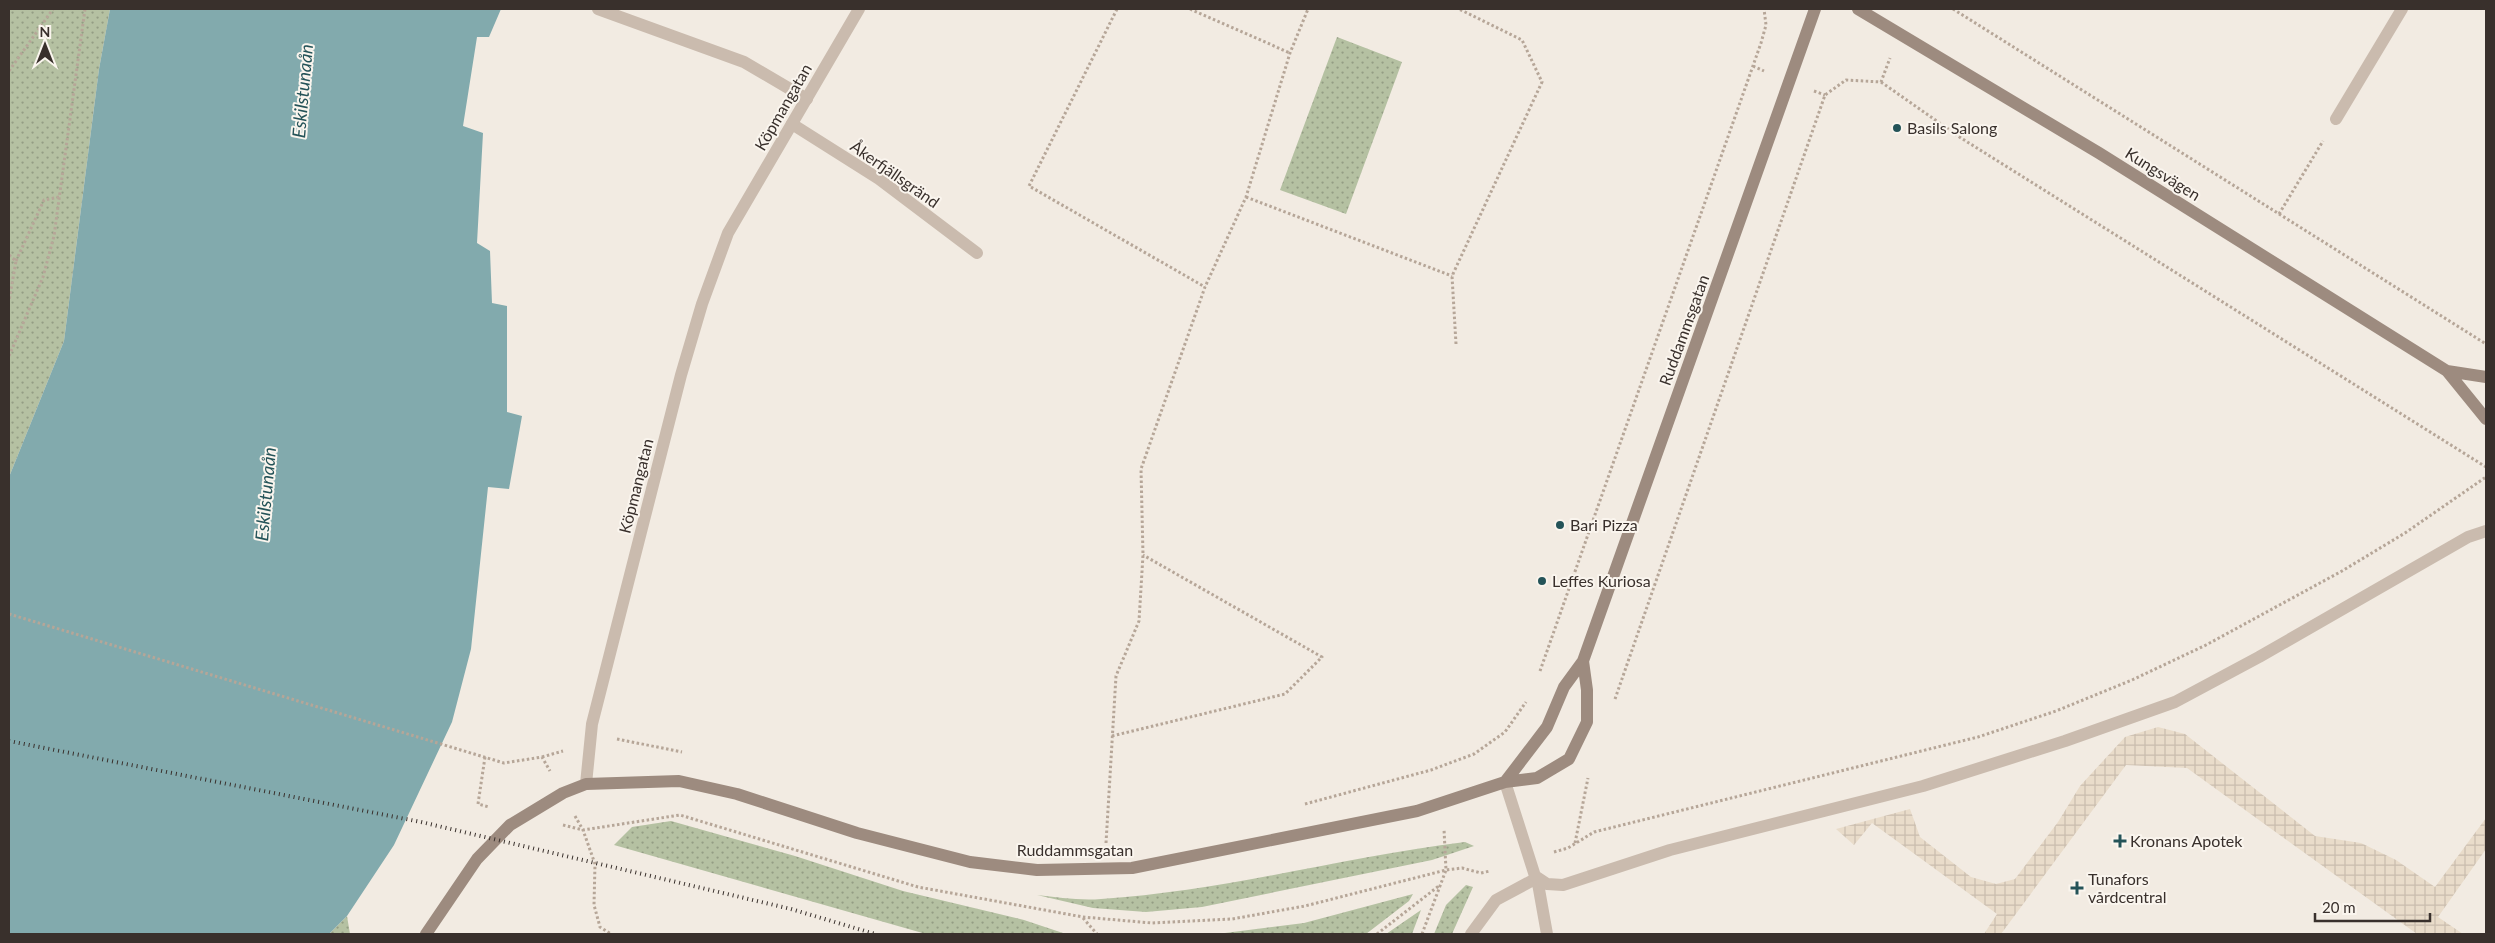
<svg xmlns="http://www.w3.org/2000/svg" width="2495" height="943" viewBox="0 0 2495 943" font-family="Lato,sans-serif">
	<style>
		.grass { fill: url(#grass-dots) }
		.plaza { fill: url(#plaza-grid) }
		.water { fill: #82aaad }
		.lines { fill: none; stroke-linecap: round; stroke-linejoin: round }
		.path { stroke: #b6a698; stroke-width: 3; stroke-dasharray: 2.5 2.5; stroke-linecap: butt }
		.lane { stroke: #cabbae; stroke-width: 12 }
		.street { stroke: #cabbae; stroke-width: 12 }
		.secondary { stroke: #9d8b7f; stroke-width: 12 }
		.rail { stroke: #39302c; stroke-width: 4; stroke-dasharray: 1 4; stroke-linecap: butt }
		.poi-dot { fill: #245358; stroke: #faf5ee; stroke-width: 2 }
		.labels { text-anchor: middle; stroke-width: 4; stroke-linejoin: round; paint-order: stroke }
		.street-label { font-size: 16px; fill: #39302c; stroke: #faf5ee }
		.poi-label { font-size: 16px; fill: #39302c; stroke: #faf5ee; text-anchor: start }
		.water-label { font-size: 18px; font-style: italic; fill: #245358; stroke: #faf5ee }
	</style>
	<defs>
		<pattern id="grass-dots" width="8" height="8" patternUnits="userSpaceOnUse" patternTransform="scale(1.25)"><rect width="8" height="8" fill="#b5c1a2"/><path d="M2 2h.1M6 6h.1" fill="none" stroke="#949d84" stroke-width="1.8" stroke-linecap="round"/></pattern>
		<pattern id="plaza-grid" width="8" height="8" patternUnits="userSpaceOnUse" patternTransform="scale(1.25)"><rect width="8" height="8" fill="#e9dcca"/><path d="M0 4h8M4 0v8" fill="none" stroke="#c9bdae"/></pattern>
	</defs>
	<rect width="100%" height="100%" fill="#f2ebe2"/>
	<path class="grass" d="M 9,9 L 110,9 L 99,69 L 64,341 L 9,477 Z
		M 1337,37 L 1402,62 L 1346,214 L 1280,190 Z
		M 671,821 L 795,856 L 903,891 L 1024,920 L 1066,934 L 926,934 L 614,845 L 632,827 Z
		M 1465,842 L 1474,846 L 1432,860 L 1202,907 L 1146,912 L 1093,908 L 1037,895 C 1058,897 1080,901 1101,899 C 1224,891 1343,857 1465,842 Z
		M 1466,885 L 1473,887 L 1452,934 L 1434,934 L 1446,905 Z
		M 1413,894 L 1409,901 L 1366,934 L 1217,934 L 1304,923 Z
		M 1421,910 L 1412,934 L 1386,934 Z
		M 347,916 L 350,934 L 329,934 Z"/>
	<path class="plaza" d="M 2158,727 L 2185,734 L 2315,836 L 2361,843 L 2396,860 L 2435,887 L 2486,818 L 2486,849 L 2438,917 L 2463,934 L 2417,934 L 2187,768 L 2126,765 L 2001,934 L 1984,934 L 1997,914 L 1872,823 L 1854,845 L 1836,829 L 1910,809 L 1920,837 L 1971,877 L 1996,884 L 2015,879 L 2058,822 L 2080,786 L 2125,737 Z"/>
	<path class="water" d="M 110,9 L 501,9 L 489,37 L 477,37 L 463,126 L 483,133 L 477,243 L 490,251 L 492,303 L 507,306 L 507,412 L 522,416 L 509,489 L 488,487 L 471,649 L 452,722 L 394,845 L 347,916 L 329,934 L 9,934 L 9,477 L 64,341 L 99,69 Z"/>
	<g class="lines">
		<path class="path" d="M 1117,9 L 1029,186 L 1205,287
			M 1190,9 L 1290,53
			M 1953,9 L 2486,344
			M 1753,66 L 1764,71
			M 9,71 L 53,9
			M 1881,82 L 1961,138 L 2486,467
			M 1814,91 L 1825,95
			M 1246,197 L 1452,276
			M 2279,214 L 2323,141
			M 9,255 L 16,261 L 9,301
			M 16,261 L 44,200 L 59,197
			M 1456,344 L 1452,276 L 1542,82 L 1522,40 L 1459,9
			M 9,356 L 43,277 L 54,236 L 85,9
			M 9,614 L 504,763 L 542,757 L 550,771
			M 1540,671 L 1761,43 L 1766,25 L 1764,9
			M 1615,699 L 1825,95 L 1846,80 L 1881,82 L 1890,58
			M 1112,736 L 1285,694 L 1322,657 L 1143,555
			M 617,739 L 682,752
			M 485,757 L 478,804 L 489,807
			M 542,757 L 563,751
			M 1305,804 L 1431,770 L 1474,754 L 1505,732 L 1526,702
			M 575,816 L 583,830 L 595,864 L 594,905 L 600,927 L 611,934
			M 563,825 L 583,830 L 680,815 L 918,887 L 1083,917 L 1152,923 L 1232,919 L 1305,906 L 1446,870 L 1462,868 L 1481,873 L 1490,871
			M 1106,843 L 1116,676 L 1139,621 L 1143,555 L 1141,469 L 1205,287 L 1246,197 L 1290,53 L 1308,9
			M 1575,843 L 1588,778
			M 1554,852 L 1568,848 L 1594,832 L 1978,737 L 2056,711 L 2132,680 L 2206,645 L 2342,571 L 2405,533 L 2486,477
			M 1083,918 L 1097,934
			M 1377,934 L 1440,885
			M 1422,934 L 1446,870 L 1444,829"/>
		<path class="lane" d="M 598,9 L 744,62 L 807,99
			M 792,124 L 879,179 L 977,253
			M 1471,934 L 1496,900 L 1537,878 L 1547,934"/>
		<path class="street" d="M 2336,119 L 2402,9
			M 1505,782 L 1535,876 L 1547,884 L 1563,885 L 1670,850 L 1923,786 L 2065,741 L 2175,702 L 2259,657 L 2468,537 L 2486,531
			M 586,784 L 592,724 L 681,375 L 702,304 L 728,233 L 859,9"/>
		<path class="secondary" d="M 1858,9 L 2099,153 L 2447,371 L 2486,419
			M 2447,371 L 2486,377
			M 1505,782 L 1547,727 L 1564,687 L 1583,661 L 1815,9
			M 426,934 L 477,859 L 510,825 L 563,793 L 586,784 L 679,781 L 737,794 L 857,833 L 970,862 L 1037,870 L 1132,868 L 1417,811 L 1505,782 L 1537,778 L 1569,759 L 1587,722 L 1587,690 L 1583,661"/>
		<path class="rail" d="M 9,741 L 421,822 L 791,909 L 875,934"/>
	</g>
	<g class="poi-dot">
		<circle cx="1897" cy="128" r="5"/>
		<circle cx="1560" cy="525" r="5"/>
		<circle cx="1542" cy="581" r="5"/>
		<path d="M2117.5 833.5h5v5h5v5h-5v5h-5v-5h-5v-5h5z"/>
		<path d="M2074.5 880.5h5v5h5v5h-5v5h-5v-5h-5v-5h5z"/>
	</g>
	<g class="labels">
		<g class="street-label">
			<text transform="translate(783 107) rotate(-60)" y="6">Köpmangatan</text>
			<text transform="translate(895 174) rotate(35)" y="6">Åkerfjällsgränd</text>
			<text transform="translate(2163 174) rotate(32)" y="6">Kungsvägen</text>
			<text transform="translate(1684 330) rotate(-70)" y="6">Ruddammsgatan</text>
			<text transform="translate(636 486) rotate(-76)" y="6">Köpmangatan</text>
			<text x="1075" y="856">Ruddammsgatan</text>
		</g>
		<g class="poi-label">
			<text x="1907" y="134">Basils Salong</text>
			<text x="1570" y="531">Bari Pizza</text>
			<text x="1552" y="587">Leffes Kuriosa</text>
			<text x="2130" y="847">Kronans Apotek</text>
			<text x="2088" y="885">Tunafors<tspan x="2088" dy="18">vårdcentral</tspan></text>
		</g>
		<g class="water-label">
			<text transform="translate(303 91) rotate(-85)" y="6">Eskilstunaån</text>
			<text transform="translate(266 494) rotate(-85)" y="6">Eskilstunaån</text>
		</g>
	</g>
	<rect width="2495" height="943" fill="none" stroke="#39302c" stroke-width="20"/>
	<g transform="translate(45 45)" stroke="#faf5ee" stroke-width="4" paint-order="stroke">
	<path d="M0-4L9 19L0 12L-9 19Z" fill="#39302c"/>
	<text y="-8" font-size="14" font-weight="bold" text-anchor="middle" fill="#39302c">N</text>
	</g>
	<path d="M2315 913v8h115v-8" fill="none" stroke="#39302c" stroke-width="2.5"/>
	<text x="2322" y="913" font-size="15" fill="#39302c" stroke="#faf5ee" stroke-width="4" paint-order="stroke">20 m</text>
</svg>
